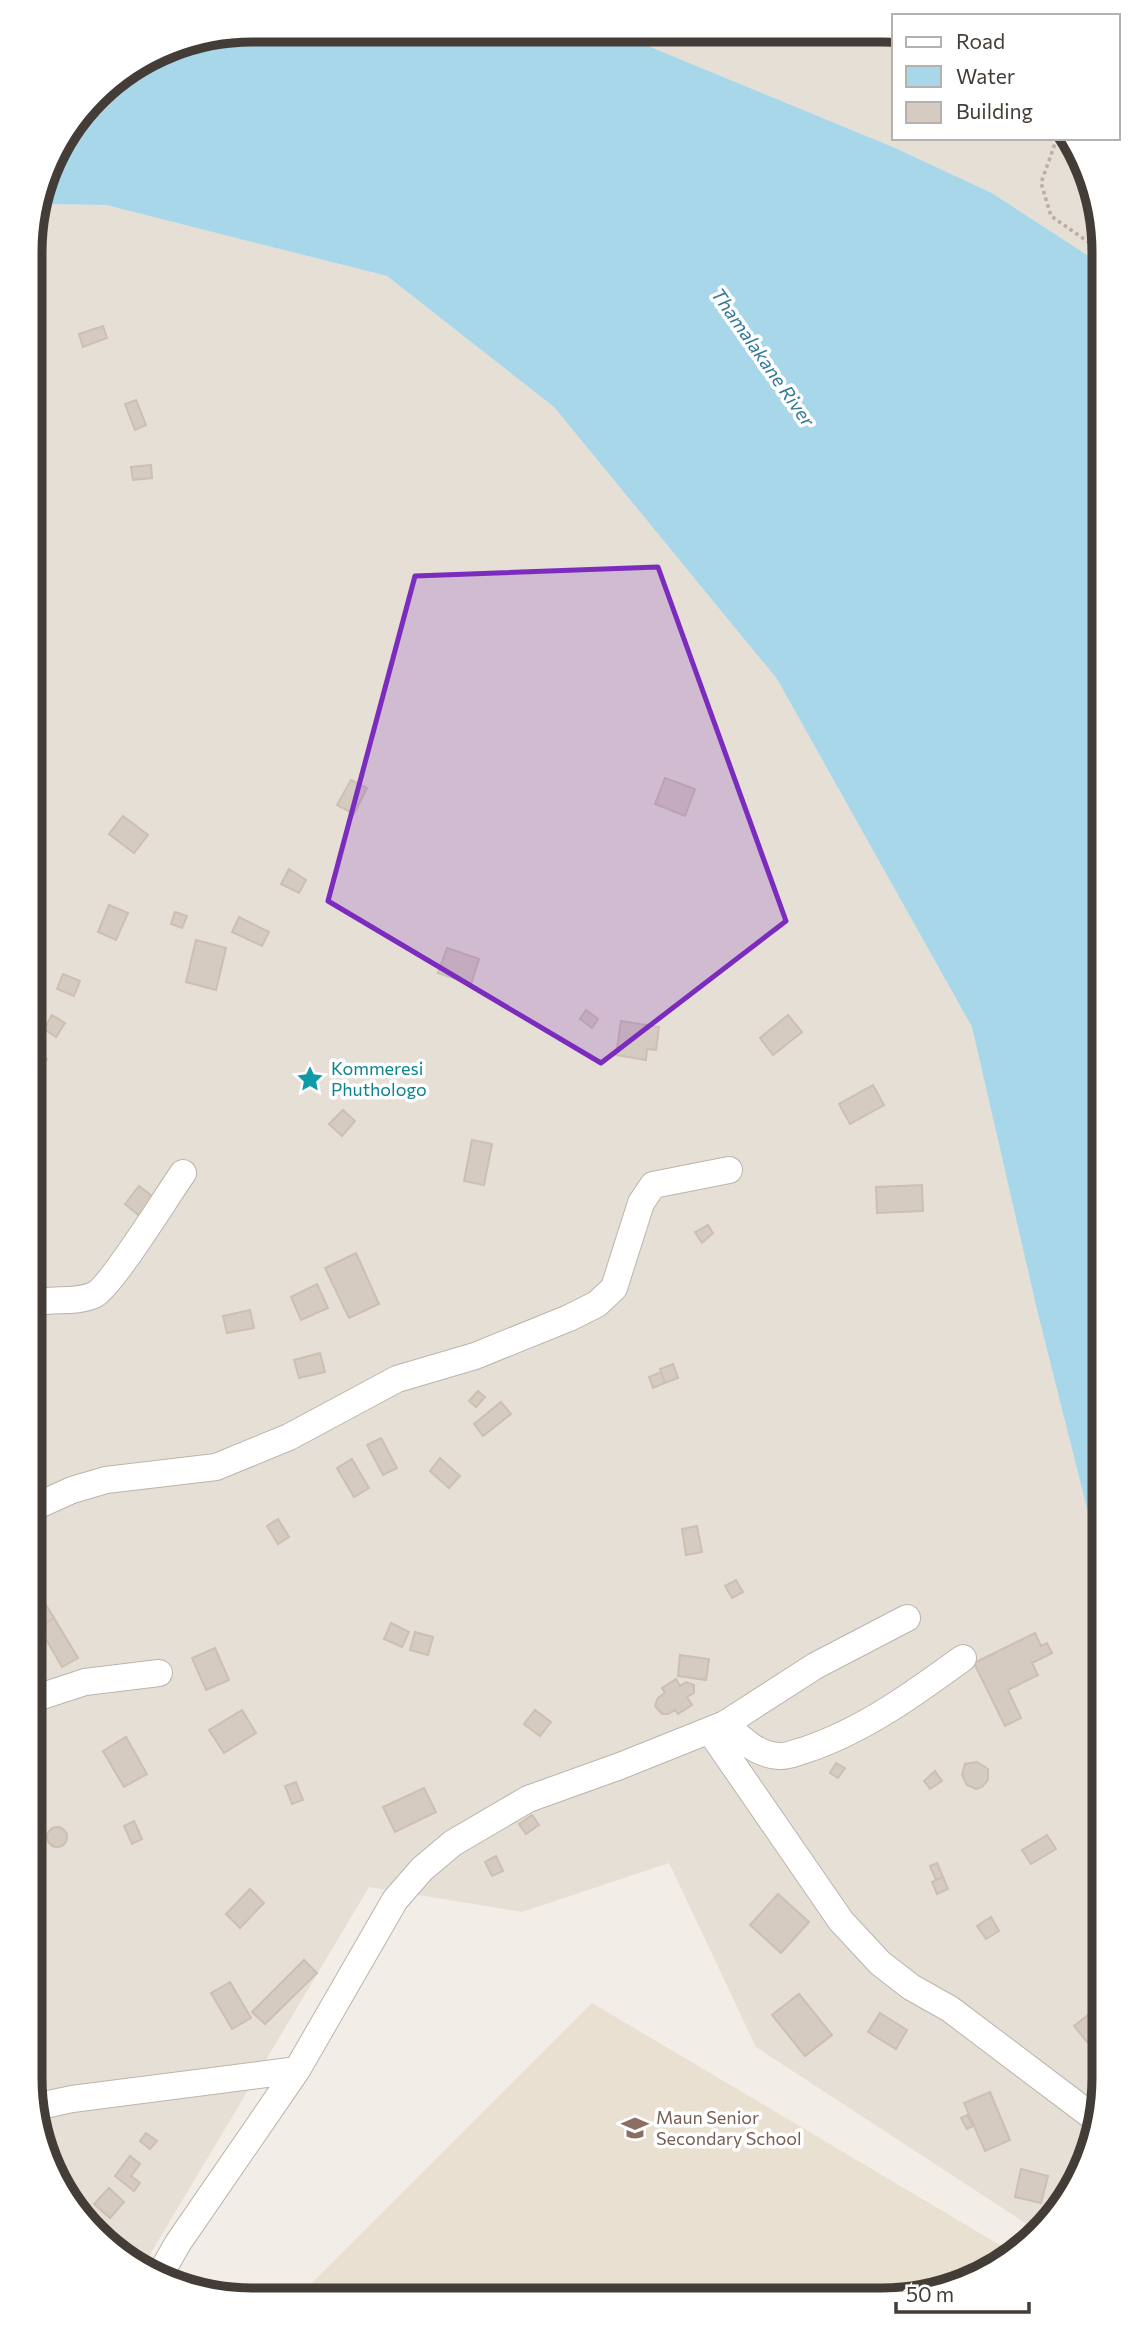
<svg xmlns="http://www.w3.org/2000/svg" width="1134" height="2330" viewBox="0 0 1134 2330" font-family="Commissioner,sans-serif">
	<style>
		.residential { fill: #e5dfd6 }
		.education { fill: #eae0d2 }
		.water { fill: #a9d7ea }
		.building { fill: #d6cbc1; stroke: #cdbfb1; stroke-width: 2 }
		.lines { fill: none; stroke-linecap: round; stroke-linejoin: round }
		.minor-casing { stroke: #bdb4ab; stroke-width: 28 }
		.path { stroke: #bdae9d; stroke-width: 3.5; stroke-dasharray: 3.5 3.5; stroke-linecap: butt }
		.minor { stroke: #fff; stroke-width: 26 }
		.marked { fill: #7b2cbf; fill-opacity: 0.2; stroke: #7b2cbf; stroke-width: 5; stroke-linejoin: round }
		.labels { text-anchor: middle; stroke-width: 7; stroke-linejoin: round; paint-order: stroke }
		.culture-label { font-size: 18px; fill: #0d838f; stroke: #fff; text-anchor: start }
		.education-label { font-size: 18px; fill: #785e54; stroke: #fff; text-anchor: start }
		.water-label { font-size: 19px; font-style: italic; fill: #357998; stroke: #fff }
		.rim { fill: none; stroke: #443d37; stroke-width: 9 }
	</style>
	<rect width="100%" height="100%" fill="#f2ede7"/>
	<path class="residential" d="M 606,32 L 894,34 L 894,138 L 1064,138 L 1093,181 L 1104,252 L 1104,266 L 992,193 L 893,147 L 648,46 Z
		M 38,204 L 106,205 L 387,276 L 554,407 L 777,679 L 972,1027 L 1037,1310 L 1104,1576 L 1104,2093 L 1087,2163 L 1058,2214 L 1039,2232 L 756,2047 L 669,1863 L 522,1912 L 369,1887 L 142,2268 L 106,2245 L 41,2149 L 30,2078 L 32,223 Z"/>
	<path class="education" d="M 592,2003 L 1015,2254 L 1006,2263 L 953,2289 L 882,2300 L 296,2299 Z"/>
	<path class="water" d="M 252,30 L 606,32 L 648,46 L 893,147 L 992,193 L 1104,266 L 1104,1576 L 1037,1310 L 972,1027 L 777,679 L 554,407 L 387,276 L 106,205 L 38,204 L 53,153 L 105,85 L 167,47 Z"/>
	<path class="building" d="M 103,326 L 107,338 L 83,347 L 79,334 Z
		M 136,400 L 146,425 L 135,430 L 125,404 Z
		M 151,465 L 152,478 L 133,480 L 131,467 Z
		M 665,778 L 695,789 L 685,816 L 655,804 Z
		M 351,780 L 367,788 L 354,814 L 337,805 Z
		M 123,816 L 148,835 L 134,853 L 109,834 Z
		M 289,869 L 306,880 L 299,893 L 281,884 Z
		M 109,905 L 128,913 L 116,940 L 98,932 Z
		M 175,912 L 187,916 L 182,928 L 171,924 Z
		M 239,917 L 269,932 L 262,946 L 232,932 Z
		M 196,940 L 226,948 L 216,990 L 186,982 Z
		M 447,948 L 479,959 L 471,984 L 438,973 Z
		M 63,974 L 80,981 L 74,996 L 57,989 Z
		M 586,1010 L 598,1019 L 592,1028 L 580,1019 Z
		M 52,1015 L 65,1023 L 56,1037 L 44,1029 Z
		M 788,1015 L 802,1032 L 773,1055 L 760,1038 Z
		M 621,1021 L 659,1027 L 656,1050 L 647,1049 L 646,1060 L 616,1055 Z
		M 31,1048 L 47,1059 L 37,1075 L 31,1071 Z
		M 873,1085 L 884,1105 L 850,1124 L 839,1104 Z
		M 343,1110 L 355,1121 L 342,1136 L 329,1124 Z
		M 472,1140 L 492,1144 L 484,1185 L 464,1181 Z
		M 922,1185 L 923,1211 L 877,1213 L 876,1187 Z
		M 139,1186 L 157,1200 L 142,1218 L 125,1204 Z
		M 708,1225 L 713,1233 L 702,1243 L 695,1232 Z
		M 356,1253 L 379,1304 L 349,1318 L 325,1268 Z
		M 317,1284 L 328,1308 L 301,1320 L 291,1297 Z
		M 250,1310 L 254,1328 L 227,1333 L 223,1316 Z
		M 320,1353 L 325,1372 L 299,1378 L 294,1360 Z
		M 673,1364 L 678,1378 L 665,1383 L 660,1369 Z
		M 661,1372 L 665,1383 L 653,1388 L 649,1377 Z
		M 478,1391 L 485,1397 L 476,1407 L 469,1401 Z
		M 501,1402 L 511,1414 L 483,1436 L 474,1424 Z
		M 34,1404 L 40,1417 L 33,1420 L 30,1406 Z
		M 381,1438 L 397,1468 L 383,1475 L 367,1445 Z
		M 440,1458 L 460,1476 L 449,1488 L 430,1471 Z
		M 352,1459 L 369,1488 L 354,1497 L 337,1468 Z
		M 278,1519 L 289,1537 L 278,1544 L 267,1526 Z
		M 697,1526 L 702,1552 L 686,1555 L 682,1529 Z
		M 736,1580 L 743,1592 L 732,1598 L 725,1586 Z
		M 41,1597 L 54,1618 L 30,1632 L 30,1603 Z
		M 54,1618 L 78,1658 L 62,1667 L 39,1627 Z
		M 391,1623 L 409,1632 L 402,1647 L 384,1639 Z
		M 415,1632 L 433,1637 L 428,1655 L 410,1650 Z
		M 1035,1633 L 1041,1646 L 1047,1643 L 1052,1653 L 1032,1663 L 1038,1675 L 1008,1690 L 1021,1718 L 1005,1726 L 974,1663 Z
		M 215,1648 L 229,1680 L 206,1690 L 192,1658 Z
		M 680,1655 L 709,1659 L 706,1680 L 678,1676 Z
		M 676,1679 L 680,1686 L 686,1682 L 694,1685 L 694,1693 L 687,1697 L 692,1705 L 678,1714 L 675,1710 L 668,1714 L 662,1714 L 655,1706 L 658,1698 L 665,1693 L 662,1688 Z
		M 242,1710 L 256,1733 L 224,1753 L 209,1730 Z
		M 535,1710 L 551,1722 L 540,1736 L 524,1724 Z
		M 126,1737 L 147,1774 L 124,1787 L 103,1751 Z
		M 977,1762 L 988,1769 L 988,1780 L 982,1787 L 976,1789 L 967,1785 L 962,1775 L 965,1764 Z
		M 836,1763 L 845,1768 L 838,1778 L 830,1773 Z
		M 935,1771 L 942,1781 L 930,1789 L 924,1781 Z
		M 296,1782 L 303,1800 L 292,1804 L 285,1786 Z
		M 424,1788 L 436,1812 L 395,1832 L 383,1807 Z
		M 532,1815 L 539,1825 L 526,1834 L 519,1824 Z
		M 134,1821 L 142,1839 L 132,1844 L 124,1826 Z
		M47 1837a10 10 0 1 1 20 0a10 10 0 1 1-20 0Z
		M 1047,1835 L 1056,1849 L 1031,1864 L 1022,1850 Z
		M 496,1856 L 503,1871 L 492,1876 L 485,1862 Z
		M 937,1863 L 943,1877 L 936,1880 L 930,1866 Z
		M 943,1877 L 948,1889 L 937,1894 L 932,1882 Z
		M 250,1889 L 264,1903 L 240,1928 L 226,1914 Z
		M 778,1894 L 809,1922 L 781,1953 L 750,1925 Z
		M 1104,1903 L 1104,1932 L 1100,1935 L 1093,1923 L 1098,1920 L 1092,1909 Z
		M 991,1917 L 999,1931 L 986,1939 L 977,1926 Z
		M 304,1960 L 317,1973 L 265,2024 L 252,2012 Z
		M 230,1982 L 251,2018 L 232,2029 L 211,1993 Z
		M 799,1994 L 832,2035 L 805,2056 L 772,2015 Z
		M 1101,2005 L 1104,2009 L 1104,2031 L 1088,2043 L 1074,2026 Z
		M 880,2013 L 907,2030 L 896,2049 L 868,2032 Z
		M 1104,2066 L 1104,2091 L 1091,2079 Z
		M 990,2092 L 1010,2140 L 985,2151 L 964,2103 Z
		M 967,2115 L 973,2126 L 967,2129 L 961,2118 Z
		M 146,2133 L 157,2141 L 150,2149 L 140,2141 Z
		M 130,2156 L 140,2164 L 131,2176 L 140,2183 L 134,2191 L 115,2176 Z
		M 1021,2169 L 1048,2176 L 1041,2203 L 1015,2197 Z
		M 109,2188 L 124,2202 L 110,2218 L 94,2204 Z"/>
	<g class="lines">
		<defs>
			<path id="minor" d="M 31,1304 C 51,1297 74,1304 94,1295 C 111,1287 168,1194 183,1173
				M 30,1509 L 72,1490 L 106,1480 L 216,1467 L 289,1437 L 397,1379 L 475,1356 L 569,1318 L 597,1304 L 614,1288 L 641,1203 L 653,1185 L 729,1170
				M 30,1700 L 85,1682 L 159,1673
				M 725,1724 C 741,1738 756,1755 779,1756 C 787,1757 797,1752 805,1750 C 863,1731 915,1693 963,1658
				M 710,1731 L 841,1921 L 880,1963 L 911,1987 L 950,2009 L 1097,2120
				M 35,2107 L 72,2099 L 297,2070
				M 158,2278 L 178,2243 L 297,2070 L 395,1900 L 422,1869 L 453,1843 L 528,1799 L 620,1766 L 725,1724 L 815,1666 L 907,1618"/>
		</defs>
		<use href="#minor" class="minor-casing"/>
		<path class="path" d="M 1057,138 L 1041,183 L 1051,216 L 1104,253"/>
		<use href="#minor" class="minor"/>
	</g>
	<path class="marked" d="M 658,567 L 786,921 L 601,1063 L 328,901 L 415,576 Z"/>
	<defs>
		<symbol id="sight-bare" viewBox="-9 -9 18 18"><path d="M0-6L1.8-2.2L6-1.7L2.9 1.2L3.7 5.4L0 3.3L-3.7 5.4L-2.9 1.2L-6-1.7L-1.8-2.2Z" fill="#0f9aa8" stroke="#fff" stroke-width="2.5" paint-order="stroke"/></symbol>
		<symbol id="school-bare" viewBox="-9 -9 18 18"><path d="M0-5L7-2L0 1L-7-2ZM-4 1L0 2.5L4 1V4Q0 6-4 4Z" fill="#8d6e63" stroke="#fff" stroke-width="2.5" paint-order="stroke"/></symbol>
	</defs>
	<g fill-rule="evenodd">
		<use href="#sight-bare" x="291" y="1060" width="38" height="38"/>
		<use href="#school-bare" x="616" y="2109" width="38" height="38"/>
	</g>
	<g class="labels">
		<g class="culture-label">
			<text x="331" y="1075">Kommeresi<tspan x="331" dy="21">Phuthologo</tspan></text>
		</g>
		<g class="education-label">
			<text x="656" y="2124">Maun Senior<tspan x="656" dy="21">Secondary School</tspan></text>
		</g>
		<g class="water-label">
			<text transform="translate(763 357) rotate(55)" y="7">Thamalakane River</text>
		</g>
	</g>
	<path d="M0 0H1134V2330H0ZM252 42H882A210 210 0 0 1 1092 252V2078A210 210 0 0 1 882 2288H252A210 210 0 0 1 42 2078V252A210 210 0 0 1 252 42Z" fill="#fff" fill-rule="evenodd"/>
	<path class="rim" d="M252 42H882A210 210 0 0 1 1092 252V2078A210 210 0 0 1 882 2288H252A210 210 0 0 1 42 2078V252A210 210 0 0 1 252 42Z"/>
	<rect x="892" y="14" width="228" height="126" fill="#ffffff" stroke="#b4b1af" stroke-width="2"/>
	<rect x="906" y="37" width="35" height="10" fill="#ffffff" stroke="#b4b1af" stroke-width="2"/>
	<text x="956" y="49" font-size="21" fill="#443d37">Road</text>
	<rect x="906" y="66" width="35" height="21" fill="#a9d7ea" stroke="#b4b1af" stroke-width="2"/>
	<text x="956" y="84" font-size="21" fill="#443d37">Water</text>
	<rect x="906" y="102" width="35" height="21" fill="#d6cbc1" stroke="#b4b1af" stroke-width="2"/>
	<text x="956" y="119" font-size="21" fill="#443d37">Building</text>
	<path d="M896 2302v10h133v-10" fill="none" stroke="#443d37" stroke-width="3.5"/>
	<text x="906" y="2302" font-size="21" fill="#443d37" stroke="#ffffff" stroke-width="5" paint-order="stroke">50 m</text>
</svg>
